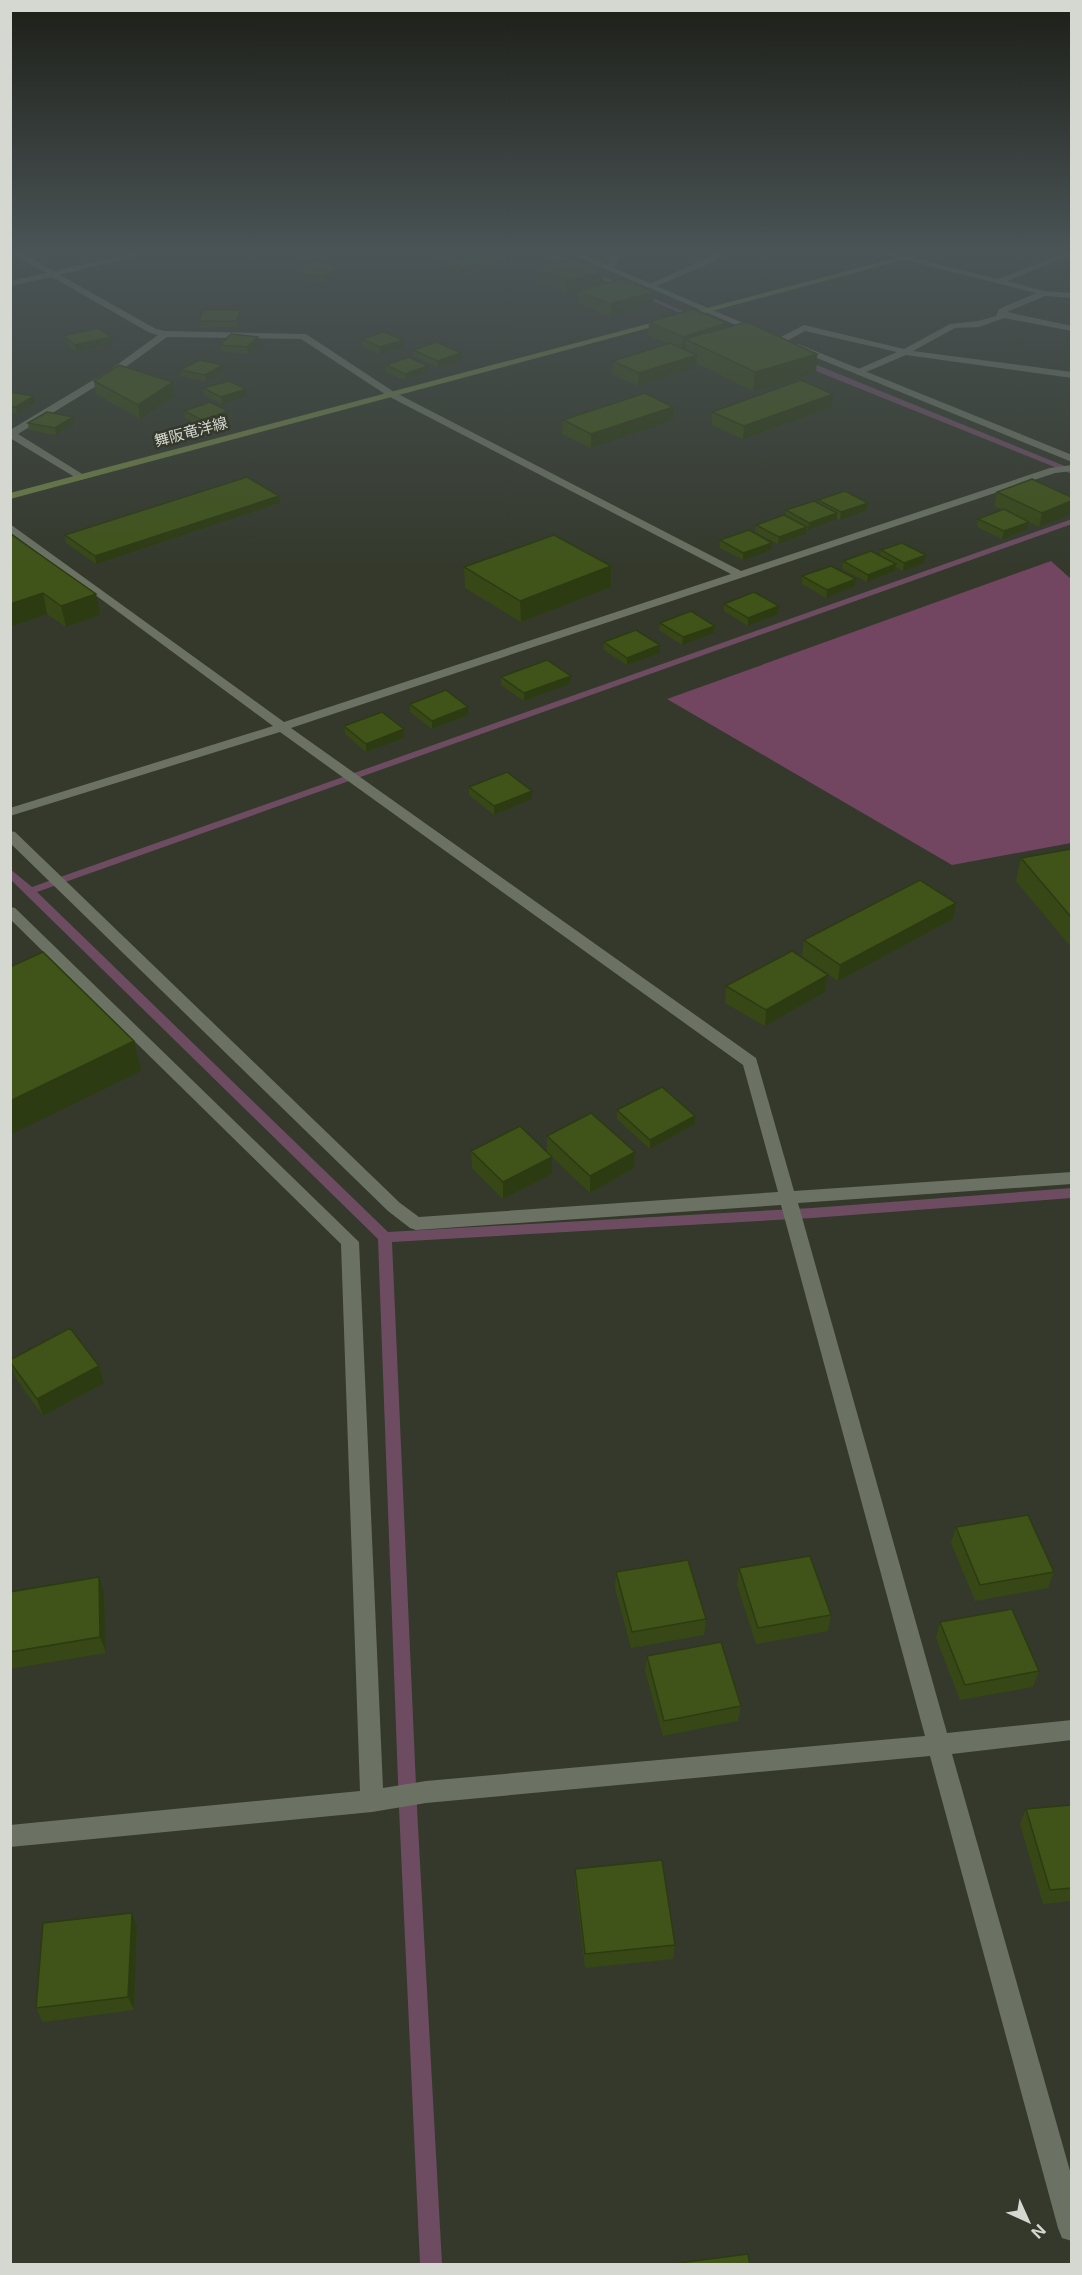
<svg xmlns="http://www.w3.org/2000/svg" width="1082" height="2275" viewBox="0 0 1082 2275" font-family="Inter,'Noto Sans JP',sans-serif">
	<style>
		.green { fill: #724561 }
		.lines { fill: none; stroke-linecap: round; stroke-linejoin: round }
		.stream { fill: #6d4c61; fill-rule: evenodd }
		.minor { fill: #6b7263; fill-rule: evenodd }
		.tertiary { fill: #6b7263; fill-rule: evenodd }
		.secondary { fill: #6e7f45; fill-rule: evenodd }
		.wall { fill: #374816 }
		.shaded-wall { fill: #2d3b12 }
		.building { fill: #405419; stroke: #2d3b12; stroke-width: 1.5 }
		.labels { text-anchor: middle; stroke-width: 5; stroke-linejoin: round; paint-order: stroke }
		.far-street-label { font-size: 15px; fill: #d4d8d0; stroke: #34392c }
	</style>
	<rect width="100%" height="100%" fill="#34392c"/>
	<path class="green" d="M 1051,561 L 1071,579 L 1071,843 L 952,865 L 667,699 Z"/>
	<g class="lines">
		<path class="stream" d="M 534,250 L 543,250 L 701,319 L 696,320 Z
			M 796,359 L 802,359 L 1072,469 L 1072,474 L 796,363 Z
			M 1072,519 L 1072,524 L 37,892 L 388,1232 L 812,1208 L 1072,1188 L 1072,1198 L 812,1218 L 392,1242 L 417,1808 L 442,2264 L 420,2264 L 399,1808 L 378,1239 L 10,879 L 10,869 L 32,887 Z"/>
		<path class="minor" d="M 10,250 L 17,250 L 54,271 L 145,250 L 160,250 L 60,275 L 156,329 L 165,331 L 306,334 L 394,392 L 741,571 L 1050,468 L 1072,465 L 1072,471 L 1055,473 L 291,728 L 756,1058 L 794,1191 L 1072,1172 L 1072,1184 L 798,1203 L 947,1733 L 1072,1720 L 1072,1740 L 952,1754 L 1072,2178 L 1072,2241 L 1062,2238 L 1058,2228 L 930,1756 L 426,1803 L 372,1812 L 10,1847 L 10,1825 L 360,1791 L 341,1244 L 10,919 L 10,907 L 15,908 L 359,1242 L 383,1788 L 426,1781 L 925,1736 L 781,1205 L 416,1230 L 410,1228 L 388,1211 L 10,843 L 10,831 L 15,832 L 400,1203 L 419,1217 L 778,1192 L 743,1065 L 280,732 L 10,816 L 10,808 L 273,726 L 10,532 L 10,524 L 284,722 L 731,574 L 388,396 L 301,339 L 167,337 L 116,374 L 18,434 L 87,477 L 78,479 L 10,438 L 10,430 L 110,370 L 158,335 L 150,333 L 52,277 L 10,286 L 10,281 L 46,273 L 10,253 Z
			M 614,250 L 622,250 L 613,271 L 607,271 Z
			M 719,250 L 729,250 L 713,262 L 652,288 L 645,286 L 707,258 Z
			M 866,250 L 881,250 L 998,279 L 1072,250 L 1072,255 L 1007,281 L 1044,291 L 1072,293 L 1072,298 L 1045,296 L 1007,312 L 1072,326 L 1072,331 L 1004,318 L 979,327 L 955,328 L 913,351 L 1072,372 L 1072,378 L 906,355 L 859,375 L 856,374 L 856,370 L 897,352 L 805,331 L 785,342 L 779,342 L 779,338 L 804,325 L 904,349 L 950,324 L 978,321 L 996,316 L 999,309 L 1036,293 Z"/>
		<path class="tertiary" d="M 561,250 L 572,250 L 764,332 L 757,334 Z
			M 798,344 L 1072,455 L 1072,462 L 795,349 L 794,347 Z"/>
		<path class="secondary" d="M 926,250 L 940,250 L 10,499 L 10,493 Z"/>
	</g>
	<path class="wall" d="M 296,250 L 339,250 L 340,256 L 309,263 L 296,255 Z
		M 420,250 L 475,250 L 438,259 Z
		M 492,250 L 534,250 L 536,257 L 507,264 L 492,256 Z
		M 447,261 L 492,268 L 462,275 L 447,267 Z
		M 340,266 L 340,272 L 325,283 L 299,280 L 299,273 Z
		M 537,268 L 603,272 L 602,284 L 566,294 L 537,280 Z
		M 578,291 L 654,292 L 653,304 L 610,317 L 578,303 Z
		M 240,310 L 240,317 L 237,327 L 200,328 L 199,321 Z
		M 649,322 L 727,323 L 727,327 L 817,354 L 816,373 L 753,391 L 696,363 L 696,368 L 638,386 L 612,374 L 613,361 L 669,344 L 648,335 Z
		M 63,336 L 112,344 L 76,352 L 64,342 Z
		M 362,339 L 403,347 L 380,354 L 362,346 Z
		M 259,344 L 248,354 L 221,351 L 220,345 Z
		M 413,350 L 462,360 L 438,368 L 414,356 Z
		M 386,365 L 428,366 L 428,373 L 405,380 L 386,372 Z
		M 180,370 L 223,372 L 206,382 L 181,376 Z
		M 94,381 L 175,396 L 140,419 L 96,394 Z
		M 203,388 L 246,389 L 247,396 L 222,404 L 204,395 Z
		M 10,392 L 34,396 L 35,403 L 17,414 L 10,413 Z
		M 833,394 L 832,407 L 743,439 L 712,425 L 712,412 Z
		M 673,407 L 673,420 L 591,448 L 562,434 L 563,420 Z
		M 184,411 L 228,411 L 229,418 L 203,427 L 185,418 Z
		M 73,417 L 74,424 L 56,435 L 29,430 L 28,423 Z
		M 997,492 L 1071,497 L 1039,527 L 1029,522 L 1028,529 L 1002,539 L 977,527 L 978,519 L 1003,510 L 994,506 Z
		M 818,500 L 868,503 L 867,510 L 840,520 L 836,517 L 836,520 L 808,530 L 807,529 L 806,534 L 778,544 L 755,532 L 756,525 L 786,516 L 786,510 L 818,503 Z
		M 280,503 L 96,564 L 66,543 L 65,535 Z
		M 10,535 L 100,615 L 66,627 L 47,614 Z
		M 720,540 L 772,543 L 771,550 L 743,560 L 720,548 Z
		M 881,550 L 924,563 L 903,571 L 896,567 L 895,571 L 867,582 L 842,569 L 843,561 L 880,555 Z
		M 611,566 L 611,587 L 521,622 L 465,588 L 464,567 Z
		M 802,576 L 856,579 L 855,586 L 826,598 L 802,584 Z
		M 724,604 L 779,606 L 778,614 L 748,626 L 724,611 Z
		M 660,623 L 715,626 L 714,633 L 682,645 L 659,630 Z
		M 604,642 L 660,653 L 627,665 L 604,650 Z
		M 501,677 L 570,684 L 524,701 L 501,685 Z
		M 410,704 L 468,707 L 468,715 L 432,729 L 410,712 Z
		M 344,726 L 404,738 L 366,752 L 345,734 Z
		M 469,787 L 532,791 L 532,799 L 494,815 L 469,795 Z
		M 1071,849 L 1071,947 L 1016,881 L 1021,858 Z
		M 956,903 L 953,919 L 838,981 L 802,956 L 804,940 Z
		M 828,975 L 825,992 L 765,1026 L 725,1003 L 726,986 Z
		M 617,1110 L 695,1124 L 650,1149 L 617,1119 Z
		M 547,1136 L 635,1152 L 634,1168 L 590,1193 L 552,1157 L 552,1174 L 503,1199 L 472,1168 L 471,1151 L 547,1152 Z
		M 10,1360 L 99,1366 L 104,1383 L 43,1416 L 15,1377 Z
		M 956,1527 L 1054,1572 L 1048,1588 L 975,1601 L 951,1543 Z
		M 739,1568 L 831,1615 L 828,1631 L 756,1644 L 737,1584 Z
		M 616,1572 L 706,1619 L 704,1635 L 631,1648 L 615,1588 Z
		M 10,1592 L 104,1593 L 106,1653 L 10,1669 Z
		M 940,1622 L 1039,1671 L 1033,1687 L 960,1700 L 936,1638 Z
		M 647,1656 L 741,1706 L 738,1721 L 663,1736 L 645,1671 Z
		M 1071,1805 L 1071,1901 L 1043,1904 L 1020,1824 L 1026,1809 Z
		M 575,1869 L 675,1945 L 673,1959 L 585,1968 L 575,1883 Z
		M 137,1927 L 134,2010 L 43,2022 L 36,2008 Z"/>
	<path class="shaded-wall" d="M 339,250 L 340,256 L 309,263 L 309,257 Z
		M 438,250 L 475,250 L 438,259 Z
		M 536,251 L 536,257 L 507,264 L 507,257 Z
		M 491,262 L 492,268 L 462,275 L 462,268 Z
		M 340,266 L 340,272 L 325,283 L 324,277 Z
		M 603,272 L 602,284 L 566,294 L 566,281 Z
		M 654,292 L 653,304 L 610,317 L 610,304 Z
		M 240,310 L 240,317 L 237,327 L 237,321 Z
		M 727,323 L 726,336 L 685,339 L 685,349 L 682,350 L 683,337 Z
		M 111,337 L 112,344 L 76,352 L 75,345 Z
		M 258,337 L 259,344 L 248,354 L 247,347 Z
		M 403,340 L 403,347 L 380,354 L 380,347 Z
		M 461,353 L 462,360 L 438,368 L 438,361 Z
		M 817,354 L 816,373 L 753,391 L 755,372 Z
		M 697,355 L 696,368 L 638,386 L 639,373 Z
		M 223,365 L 223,372 L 206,382 L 205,375 Z
		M 428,366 L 428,373 L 405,380 L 405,374 Z
		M 173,382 L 175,396 L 140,419 L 138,405 Z
		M 246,389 L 247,396 L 222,404 L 221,397 Z
		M 833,394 L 832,407 L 743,439 L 744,426 Z
		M 34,396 L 35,403 L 17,414 L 16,407 Z
		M 673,407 L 673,420 L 591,448 L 591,434 Z
		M 228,411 L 229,418 L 203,427 L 202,420 Z
		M 73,417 L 74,424 L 56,435 L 55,428 Z
		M 279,496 L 280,503 L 96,564 L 95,556 Z
		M 1071,501 L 1071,514 L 1039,527 L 1042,513 Z
		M 868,503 L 867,510 L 840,520 L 841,512 Z
		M 837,513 L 836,520 L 808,530 L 809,523 Z
		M 1029,522 L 1028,529 L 1002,539 L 1004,531 Z
		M 807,527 L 806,534 L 778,544 L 779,537 Z
		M 772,543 L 771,550 L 743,560 L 743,553 Z
		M 926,555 L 924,563 L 903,571 L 904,563 Z
		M 896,564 L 895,571 L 867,582 L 868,575 Z
		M 611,566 L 611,587 L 521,622 L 520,601 Z
		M 856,579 L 855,586 L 826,598 L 827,590 Z
		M 43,593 L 47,614 L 10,627 L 10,604 Z
		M 96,594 L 100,615 L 66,627 L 61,606 Z
		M 779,606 L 778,614 L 748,626 L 748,618 Z
		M 715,626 L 714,633 L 682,645 L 683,637 Z
		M 660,645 L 660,653 L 627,665 L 627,658 Z
		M 571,676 L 570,684 L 524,701 L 524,693 Z
		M 468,707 L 468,715 L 432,729 L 432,721 Z
		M 404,729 L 404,738 L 366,752 L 366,744 Z
		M 532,791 L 532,799 L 494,815 L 494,806 Z
		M 956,903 L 953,919 L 838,981 L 840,965 Z
		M 828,975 L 825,992 L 765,1026 L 766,1010 Z
		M 134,1041 L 141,1071 L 10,1135 L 10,1101 Z
		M 695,1116 L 695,1124 L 650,1149 L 650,1140 Z
		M 635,1152 L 634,1168 L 590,1193 L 590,1176 Z
		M 552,1157 L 552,1174 L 503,1199 L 503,1182 Z
		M 99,1366 L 104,1383 L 43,1416 L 37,1399 Z
		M 99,1577 L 104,1593 L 106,1653 L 100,1637 Z
		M 132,1913 L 137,1927 L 134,2010 L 128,1997 Z"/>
	<path class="building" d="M 298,250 L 339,250 L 309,257 Z
		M 493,250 L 534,250 L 536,251 L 507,257 Z
		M 476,254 L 491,262 L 462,268 L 447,261 Z
		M 573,259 L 603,272 L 566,281 L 537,268 Z
		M 315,262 L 340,266 L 324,277 L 299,273 Z
		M 622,279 L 654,292 L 610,304 L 578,291 Z
		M 693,309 L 727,323 L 683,337 L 649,322 Z
		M 203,310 L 240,310 L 237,321 L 199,321 Z
		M 747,322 L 817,354 L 755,372 L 685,339 Z
		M 98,328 L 111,337 L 75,345 L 63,336 Z
		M 384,332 L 403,340 L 380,347 L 362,339 Z
		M 231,334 L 258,337 L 247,347 L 220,345 Z
		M 437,342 L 461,353 L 438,361 L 413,350 Z
		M 670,343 L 697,355 L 639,373 L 613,361 Z
		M 409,357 L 428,366 L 405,374 L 386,365 Z
		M 199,360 L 223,365 L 205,375 L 180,370 Z
		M 119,365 L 173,382 L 138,405 L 94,381 Z
		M 801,380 L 833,394 L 744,426 L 712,412 Z
		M 229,381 L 246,389 L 221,397 L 203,388 Z
		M 10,392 L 34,396 L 16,407 L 10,406 Z
		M 645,393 L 673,407 L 591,434 L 563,420 Z
		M 210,402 L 228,411 L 202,420 L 184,411 Z
		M 47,412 L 73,417 L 55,428 L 28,423 Z
		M 247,477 L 279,496 L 95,556 L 65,535 Z
		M 1032,479 L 1071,497 L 1071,501 L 1042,513 L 997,492 Z
		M 845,491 L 868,503 L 841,512 L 818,500 Z
		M 814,501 L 837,513 L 809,523 L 786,510 Z
		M 1004,509 L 1029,522 L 1004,531 L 978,519 Z
		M 784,515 L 807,527 L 779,537 L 756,525 Z
		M 749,530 L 772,543 L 743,553 L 720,540 Z
		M 10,535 L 12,535 L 96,594 L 61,606 L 43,593 L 10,604 Z
		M 554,535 L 611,566 L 520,601 L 464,567 Z
		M 902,543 L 926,555 L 904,563 L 881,550 Z
		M 871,551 L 896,564 L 868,575 L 843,561 Z
		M 831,566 L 856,579 L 827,590 L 802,576 Z
		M 754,592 L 779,606 L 748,618 L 724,604 Z
		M 691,611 L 715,626 L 683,637 L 660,623 Z
		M 636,630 L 660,645 L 627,658 L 604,642 Z
		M 547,660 L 571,676 L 524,693 L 501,677 Z
		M 446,690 L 468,707 L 432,721 L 410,704 Z
		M 382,712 L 404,729 L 366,744 L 344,726 Z
		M 507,772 L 532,791 L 494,806 L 469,787 Z
		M 1071,849 L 1071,917 L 1021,858 Z
		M 920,880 L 956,903 L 840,965 L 804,940 Z
		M 792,951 L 828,975 L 766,1010 L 726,986 Z
		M 43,952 L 134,1041 L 10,1101 L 10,967 Z
		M 662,1087 L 695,1116 L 650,1140 L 617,1110 Z
		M 591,1113 L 635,1152 L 590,1176 L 547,1136 Z
		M 520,1126 L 552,1157 L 503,1182 L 471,1151 Z
		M 70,1328 L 99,1366 L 37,1399 L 10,1362 L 10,1360 Z
		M 1028,1515 L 1054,1572 L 980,1585 L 956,1527 Z
		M 810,1556 L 831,1615 L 758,1628 L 739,1568 Z
		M 688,1560 L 706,1619 L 632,1632 L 616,1572 Z
		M 99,1577 L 100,1637 L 10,1652 L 10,1592 Z
		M 1012,1609 L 1039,1671 L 965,1685 L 940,1622 Z
		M 721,1642 L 741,1706 L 664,1721 L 647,1656 Z
		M 1071,1805 L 1071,1888 L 1050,1890 L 1026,1809 Z
		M 662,1860 L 675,1945 L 585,1954 L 575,1869 Z
		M 132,1913 L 128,1997 L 36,2008 L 43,1923 Z
		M 748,2254 L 750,2265 L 663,2265 Z"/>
	<linearGradient id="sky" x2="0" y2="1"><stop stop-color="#1d1f18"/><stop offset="0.44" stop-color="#4a5456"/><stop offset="1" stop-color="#4a5456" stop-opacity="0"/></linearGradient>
	<rect width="1082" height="569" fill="url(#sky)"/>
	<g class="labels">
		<g class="far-street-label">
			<text transform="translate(191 432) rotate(-15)" y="5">舞阪竜洋線</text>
		</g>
	</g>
	<rect width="1082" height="2275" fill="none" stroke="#d4d8d0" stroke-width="24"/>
	<g transform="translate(1028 2221) rotate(135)" stroke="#34392c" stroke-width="4.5" paint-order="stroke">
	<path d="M0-4.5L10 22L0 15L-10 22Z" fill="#d4d8d0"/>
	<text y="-9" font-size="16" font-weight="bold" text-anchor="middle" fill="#d4d8d0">N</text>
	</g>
</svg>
